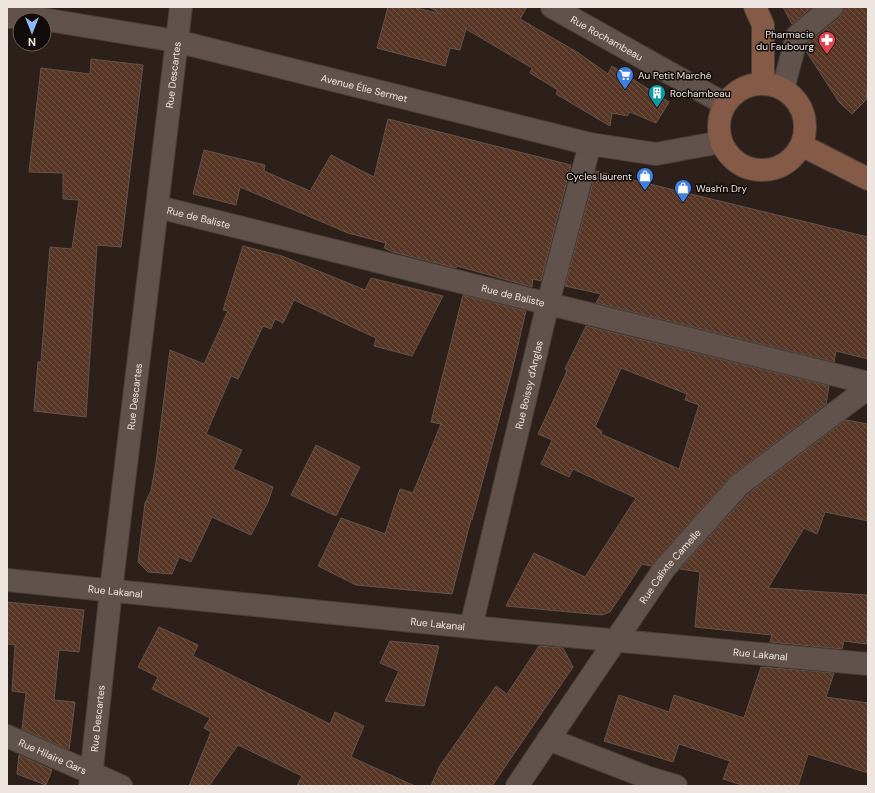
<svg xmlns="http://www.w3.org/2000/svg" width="875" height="793" viewBox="0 0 875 793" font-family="'DM Sans',sans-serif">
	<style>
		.building { fill: url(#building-back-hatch); stroke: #62534c; fill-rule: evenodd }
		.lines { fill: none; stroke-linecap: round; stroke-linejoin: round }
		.minor-casing { stroke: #493f3a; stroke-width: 24 }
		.tertiary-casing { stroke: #493f3a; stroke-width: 24 }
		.secondary-casing { stroke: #493f3a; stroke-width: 24 }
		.minor { stroke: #61524b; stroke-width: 22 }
		.tertiary { stroke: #61524b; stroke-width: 22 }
		.secondary { stroke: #855a46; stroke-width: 22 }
		.labels { text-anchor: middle; stroke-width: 3; stroke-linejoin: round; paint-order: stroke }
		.poi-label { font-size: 10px; fill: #eee5e0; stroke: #110b09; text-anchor: start }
		.street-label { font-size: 10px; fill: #eee5e0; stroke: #110b09 }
	</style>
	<defs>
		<pattern id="building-back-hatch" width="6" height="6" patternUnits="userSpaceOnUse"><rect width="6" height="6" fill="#583726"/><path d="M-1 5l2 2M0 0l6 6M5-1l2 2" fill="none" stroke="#705445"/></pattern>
	</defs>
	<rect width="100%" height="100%" fill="#2d201a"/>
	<path class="building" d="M 388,7 L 413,7 L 441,14 L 429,7 L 527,7 L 520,19 L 577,52 L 608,74 L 612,66 L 669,102 L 656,123 L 630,112 L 627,116 L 612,113 L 610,126 L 556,94 L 558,90 L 530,73 L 532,68 L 466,29 L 460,50 L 450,48 L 445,66 L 377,48 Z
		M 783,7 L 812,7 L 792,24 Z
		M 844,7 L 868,7 L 868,81 L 866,100 L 852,114 L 839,102 L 806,51 L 808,43 L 840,17 Z
		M 91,59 L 143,65 L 121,247 L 97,245 L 86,417 L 34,411 L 38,362 L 41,362 L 50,247 L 72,249 L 79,200 L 63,199 L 63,173 L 29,172 L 41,68 L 90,74 Z
		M 388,119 L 571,165 L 541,281 L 533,279 L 532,287 L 457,266 L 456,268 L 393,252 L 384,248 L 386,243 L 348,233 L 240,187 L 236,205 L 193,194 L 204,150 L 265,165 L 264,171 L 310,191 L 331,155 L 374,177 Z
		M 596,171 L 868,237 L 868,359 L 836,351 L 834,362 L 596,303 L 601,294 L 565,286 Z
		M 243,246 L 282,256 L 365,290 L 371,278 L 443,296 L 412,356 L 374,346 L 376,338 L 294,300 L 283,323 L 275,319 L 271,329 L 263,326 L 238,379 L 231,376 L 206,434 L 242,450 L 233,469 L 273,487 L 268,502 L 251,535 L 212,517 L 191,562 L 179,557 L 172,574 L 148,572 L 138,562 L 145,503 L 151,491 L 156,463 L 170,350 L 204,364 L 228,311 L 223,310 Z
		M 463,295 L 526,311 L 511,375 L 472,520 L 471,519 L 452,594 L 356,585 L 318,566 L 341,518 L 385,534 L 400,489 L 413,493 L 441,424 L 431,422 Z
		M 586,326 L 829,386 L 826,404 L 730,477 L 651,566 L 642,564 L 610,612 L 602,615 L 506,606 L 534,553 L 585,577 L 636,498 L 573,469 L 569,477 L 541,464 L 552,440 L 538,434 L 567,371 L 565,369 ZM 621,368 L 687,394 L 685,400 L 699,405 L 679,469 L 601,434 L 602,431 L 595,427 Z
		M 846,420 L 868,424 L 868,521 L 825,512 L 817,534 L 804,528 L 768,588 L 868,595 L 868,630 L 866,644 L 844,641 L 842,649 L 770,642 L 772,635 L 695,627 L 700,572 L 680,569 L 748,494 Z
		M 316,445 L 360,467 L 336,516 L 291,495 Z
		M 7,602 L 84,610 L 79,652 L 59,650 L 54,700 L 75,702 L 69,750 L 22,729 L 26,693 L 12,691 L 15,645 L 7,644 Z
		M 159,627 L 198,645 L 193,656 L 330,724 L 335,712 L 364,726 L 351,757 L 415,786 L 297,786 L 302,776 L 238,745 L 209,786 L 189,786 L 211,732 L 204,728 L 210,718 L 152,689 L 158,677 L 138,667 Z
		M 390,641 L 439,646 L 424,706 L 385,701 L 399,671 L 380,663 Z
		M 539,646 L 563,648 L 573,667 L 492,786 L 431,786 L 439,767 L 496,686 L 507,694 Z
		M 761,667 L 834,673 L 826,697 L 868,703 L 868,773 L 808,754 L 798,786 L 745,786 L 723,779 L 730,761 L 679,744 L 673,762 L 604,741 L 619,695 L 669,712 L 674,695 L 744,718 Z
		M 19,755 L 52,770 L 46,785 L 17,774 Z"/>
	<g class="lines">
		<defs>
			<g id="minor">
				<path id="s1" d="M 552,7 L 725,104"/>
				<path id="s2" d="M 158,207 L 868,383"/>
				<path id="s3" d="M 7,580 L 471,627 L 868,664"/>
				<path id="s4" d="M 471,627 L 548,303 L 590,144"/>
				<path id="s5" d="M 7,736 L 121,786"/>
				<path d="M 548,739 L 646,777 L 676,786"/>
				<path id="s6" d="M 90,786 L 111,590 L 181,7"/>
				<path id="s7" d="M 517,786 L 664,569 L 739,485 L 868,388"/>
			</g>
			<g id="tertiary">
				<path id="s8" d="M 7,17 L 30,17 L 176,41 L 590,144 L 656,154 L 721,142"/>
				<path d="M 783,89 L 797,36 L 832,7"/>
			</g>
			<path id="secondary" d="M 755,7 L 763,25 L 763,84
				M719 127a43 43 0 1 1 86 0a43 43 0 1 1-86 0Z
				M 801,145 L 868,179"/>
		</defs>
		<use href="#minor" class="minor-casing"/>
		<use href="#tertiary" class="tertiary-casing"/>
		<use href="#secondary" class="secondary-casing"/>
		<use href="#minor" class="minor"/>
		<use href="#tertiary" class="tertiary"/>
		<use href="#secondary" class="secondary"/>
	</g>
	<defs>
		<symbol id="pharmacy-pin" viewBox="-11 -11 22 30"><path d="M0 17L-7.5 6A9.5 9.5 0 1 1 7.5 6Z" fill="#e0444e" stroke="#110b09"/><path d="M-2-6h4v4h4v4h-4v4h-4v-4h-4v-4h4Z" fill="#fff"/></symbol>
		<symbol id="supermarket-pin" viewBox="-11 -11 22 30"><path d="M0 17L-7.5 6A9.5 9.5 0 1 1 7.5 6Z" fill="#3f7fe0" stroke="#110b09"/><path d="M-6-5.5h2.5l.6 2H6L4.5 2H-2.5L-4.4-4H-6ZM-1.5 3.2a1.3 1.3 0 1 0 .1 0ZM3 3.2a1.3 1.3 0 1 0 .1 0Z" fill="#fff"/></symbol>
		<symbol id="building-pin" viewBox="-11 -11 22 30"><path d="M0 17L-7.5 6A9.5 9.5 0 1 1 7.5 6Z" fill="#0f9aa8" stroke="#110b09"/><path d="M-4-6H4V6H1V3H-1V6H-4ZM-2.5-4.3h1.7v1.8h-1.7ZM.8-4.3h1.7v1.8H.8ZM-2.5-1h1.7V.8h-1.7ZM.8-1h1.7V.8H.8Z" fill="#fff"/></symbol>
		<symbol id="shop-pin" viewBox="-11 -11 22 30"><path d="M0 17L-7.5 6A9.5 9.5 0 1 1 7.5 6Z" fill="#3f7fe0" stroke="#110b09"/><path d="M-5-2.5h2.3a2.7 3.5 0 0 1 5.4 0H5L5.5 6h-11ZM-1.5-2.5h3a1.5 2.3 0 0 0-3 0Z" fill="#fff"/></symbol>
	</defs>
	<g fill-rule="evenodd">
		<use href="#pharmacy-pin" x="817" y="30" width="20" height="27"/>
		<use href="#supermarket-pin" x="615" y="65" width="20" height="27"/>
		<use href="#building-pin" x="647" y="83" width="20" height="27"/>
		<use href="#shop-pin" x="635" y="166" width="20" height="27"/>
		<use href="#shop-pin" x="673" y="178" width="20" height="27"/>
	</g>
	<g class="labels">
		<g class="poi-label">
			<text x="814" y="38" text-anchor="end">Pharmacie<tspan x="814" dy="12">du Faubourg</tspan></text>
			<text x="638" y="79">Au Petit Marché</text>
			<text x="670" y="97">Rochambeau</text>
			<text x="632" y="180" text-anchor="end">Cycles laurent</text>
			<text x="696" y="192">Wash'n Dry</text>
		</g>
		<g class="street-label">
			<text dy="4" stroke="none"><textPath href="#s1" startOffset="63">Rue Rochambeau</textPath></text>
			<text dy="4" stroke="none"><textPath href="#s6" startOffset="716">Rue Descartes</textPath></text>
			<text dy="4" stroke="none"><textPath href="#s8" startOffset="365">Avenue Élie Sermet</textPath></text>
			<text dy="4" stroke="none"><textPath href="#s2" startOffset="42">Rue de Baliste</textPath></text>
			<text dy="4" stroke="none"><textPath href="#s2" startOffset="366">Rue de Baliste</textPath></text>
			<text dy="4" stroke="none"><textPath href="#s4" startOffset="249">Rue Boissy d'Anglas</textPath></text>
			<text dy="4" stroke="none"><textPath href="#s6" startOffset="392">Rue Descartes</textPath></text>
			<text dy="4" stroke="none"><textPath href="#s7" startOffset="268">Rue Calixte Camelle</textPath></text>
			<text dy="4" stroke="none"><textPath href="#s3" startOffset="109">Rue Lakanal</textPath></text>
			<text dy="4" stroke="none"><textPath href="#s3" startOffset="433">Rue Lakanal</textPath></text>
			<text dy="4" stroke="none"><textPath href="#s3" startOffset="757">Rue Lakanal</textPath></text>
			<text dy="4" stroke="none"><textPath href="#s6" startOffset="68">Rue Descartes</textPath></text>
			<text dy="4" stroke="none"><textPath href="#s5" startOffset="50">Rue Hilaire Gars</textPath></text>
		</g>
	</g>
	<rect width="875" height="793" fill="none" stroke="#eee5e0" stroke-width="16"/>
	<g transform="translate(32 32) rotate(180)"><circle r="19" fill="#110b09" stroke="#69625f"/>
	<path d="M0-3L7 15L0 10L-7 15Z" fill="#8fb8fd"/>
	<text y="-6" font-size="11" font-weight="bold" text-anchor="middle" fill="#eee5e0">N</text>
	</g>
</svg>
